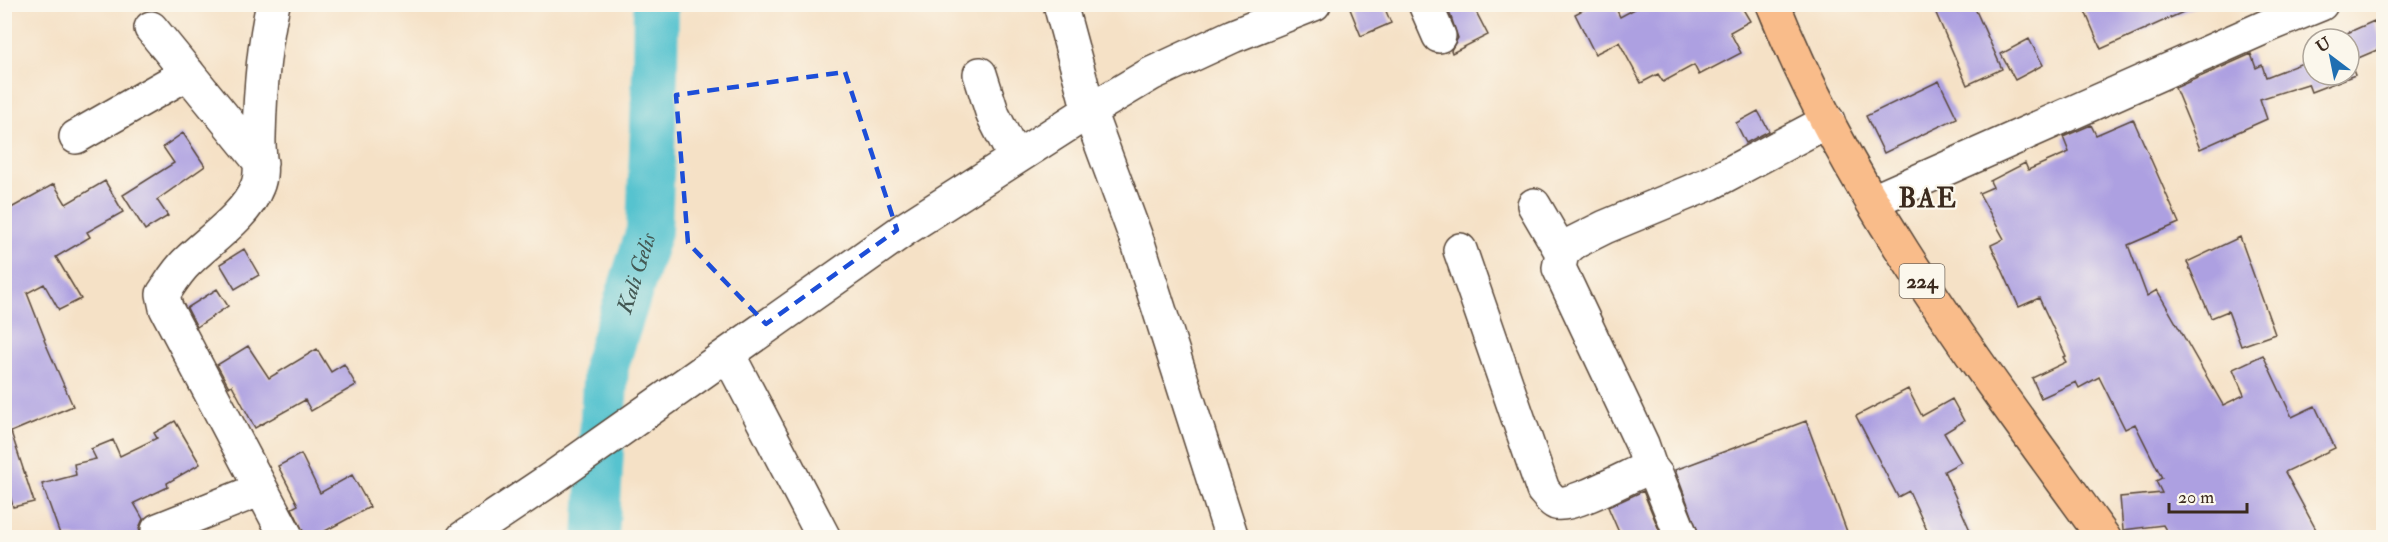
<svg xmlns="http://www.w3.org/2000/svg" width="2388" height="542" viewBox="0 0 2388 542" font-family="'IM FELL Double Pica',serif">
	<style>
		.lines { fill: none; stroke-linecap: round; stroke-linejoin: round }
		.river { stroke: #57c3cf; stroke-width: 46 }
		.building { fill: #ada0e1 }
		.minor-casing { stroke: #574537; stroke-width: 36 }
		.major-casing { stroke: #574537; stroke-width: 36 }
		.minor { stroke: #fff; stroke-width: 33 }
		.major { stroke: #f9bc8a; stroke-width: 33 }
		.marked { fill: none; stroke: #1d4ed8; stroke-width: 4.5; stroke-dasharray: 12 8; stroke-linejoin: round }
		.labels { text-anchor: middle; stroke-width: 4.5; stroke-linejoin: round; paint-order: stroke }
		.shield { fill: #fbf7ec; stroke: #75685c; stroke-width: 1.5 }
		.shield-label { font-size: 20px; font-weight: bold; fill: #3b2a1e }
		.water-label { font-size: 22px; font-style: italic; fill: #435853; stroke: #fbf7ec }
		.district-label { font-size: 27px; font-weight: bold; letter-spacing: 1.5px; fill: #3b2a1e; stroke: #fbf7ec }
	</style>
	<rect width="100%" height="100%" fill="#fbf7ec"/>
	<filter id="ink" filterUnits="userSpaceOnUse"><feTurbulence type="fractalNoise" baseFrequency=".0167" numOctaves="2"/><feDisplacementMap in="SourceGraphic" scale="12" xChannelSelector="R" yChannelSelector="G"/><feConvolveMatrix kernelMatrix="1 2 1 2 8 2 1 2 1" color-interpolation-filters="sRGB"/></filter>
	<filter id="wash" filterUnits="userSpaceOnUse"><feTurbulence type="fractalNoise" baseFrequency=".008" numOctaves="4" result="noise"/><feDisplacementMap in="SourceGraphic" scale="24" xChannelSelector="R" yChannelSelector="G"/><feGaussianBlur stdDeviation="1.35" result="paint"/><feColorMatrix in="noise" values="0 0 0 0 0 0 0 0 0 0 0 0 0 0 0 0 0 1.4 0 .05"/><feComposite in="paint" operator="in"/></filter>
	<g filter="url(#wash)">
		<rect width="100%" height="100%" fill="#f5e1c6"/>
		<g class="lines">
			<path class="river" id="s1" d="M 596,538 L 606,365 L 649,231 L 655,72 L 656,4"/>
		</g>
		<g id="blocks">
			<path class="building" d="M 1348,4 L 1383,4 L 1391,23 L 1361,36 Z
				M 1462,4 L 1472,4 L 1488,35 L 1452,53 L 1451,50 L 1458,38 L 1449,11 Z
				M 1594,4 L 1614,4 L 1620,17 L 1644,4 L 1740,4 L 1750,21 L 1730,32 L 1741,53 L 1699,75 L 1694,65 L 1663,82 L 1658,74 L 1641,83 L 1619,42 L 1595,54 L 1575,14 Z
				M 1932,4 L 1973,4 L 2002,69 L 1967,85 Z
				M 2082,4 L 2201,4 L 2101,49 Z
				M 2374,21 L 2384,47 L 2356,59 L 2345,34 Z
				M 2029,39 L 2043,65 L 2015,80 L 2001,54 Z
				M 2251,54 L 2256,68 L 2262,65 L 2266,77 L 2313,59 L 2313,75 L 2349,75 L 2349,61 L 2355,75 L 2311,92 L 2308,84 L 2260,99 L 2267,119 L 2200,149 L 2175,88 Z
				M 1939,81 L 1957,118 L 1884,153 L 1866,116 Z
				M 1758,111 L 1769,131 L 1746,143 L 1736,123 Z
				M 2133,119 L 2179,223 L 2128,245 L 2147,296 L 2157,290 L 2223,405 L 2244,395 L 2233,369 L 2263,355 L 2292,417 L 2315,406 L 2335,448 L 2285,472 L 2320,537 L 2170,537 L 2163,525 L 2123,530 L 2120,497 L 2162,493 L 2156,481 L 2162,478 L 2135,424 L 2125,429 L 2099,377 L 2079,388 L 2076,382 L 2041,398 L 2032,378 L 2066,362 L 2063,357 L 2066,356 L 2039,298 L 2019,307 L 1991,245 L 2004,239 L 1979,193 L 1993,187 L 1990,181 L 2025,163 L 2028,170 L 2069,152 L 2063,137 L 2091,125 L 2096,135 Z
				M 183,133 L 205,166 L 157,200 L 168,216 L 145,230 L 123,195 L 174,163 L 163,147 Z
				M 105,181 L 123,212 L 87,232 L 90,237 L 56,257 L 81,299 L 59,310 L 44,284 L 27,293 L 45,339 L 44,340 L 73,406 L 11,432 L 34,502 L 13,507 L 9,491 L 4,493 L 4,212 L 54,184 L 66,204 Z
				M 2240,237 L 2275,334 L 2241,346 L 2228,311 L 2211,318 L 2187,262 Z
				M 244,249 L 259,275 L 235,289 L 220,264 Z
				M 217,289 L 228,306 L 197,327 L 187,308 Z
				M 248,346 L 269,378 L 317,349 L 331,372 L 344,364 L 356,385 L 311,411 L 305,400 L 255,428 L 232,385 L 229,387 L 217,365 Z
				M 1908,389 L 1922,416 L 1952,399 L 1964,421 L 1944,433 L 1961,462 L 1944,471 L 1973,537 L 1930,537 L 1909,491 L 1898,497 L 1856,416 Z
				M 175,421 L 200,464 L 167,483 L 168,487 L 134,503 L 143,519 L 139,528 L 141,537 L 61,537 L 42,484 L 76,475 L 74,464 L 96,459 L 91,449 L 113,440 L 120,456 L 157,438 L 154,433 Z
				M 1806,421 L 1849,537 L 1700,537 L 1675,470 Z
				M 301,454 L 320,493 L 352,475 L 370,507 L 314,537 L 306,537 L 292,508 L 298,505 L 278,466 Z
				M 1643,491 L 1662,537 L 1621,537 L 1608,507 Z"/>
		</g>
	</g>
	<g filter="url(#ink)">
		<use href="#blocks" fill-opacity="0" stroke="#574537" stroke-width="1.5"/>
		<g class="lines">
			<defs>
				<path id="minor" d="M 273,4 C 263,48 260,93 259,137 C 258,154 264,171 257,187 C 246,216 209,240 188,261 C 178,270 171,282 163,294 L 166,308 L 287,538
					M 1060,4 L 1089,111 L 1139,246 L 1232,538
					M 1425,4 L 1439,36
					M 151,28 L 261,163
					M 980,74 L 993,115 L 1015,158
					M 76,137 L 188,73
					M 1873,201 L 2272,24 L 2321,4
					M 1534,205 L 1562,253
					M 1460,250 L 1543,490 C 1547,494 1551,501 1556,503 C 1571,508 1632,474 1650,467 L 1657,476 L 1682,538
					M 728,354 L 824,538
					M 1650,467 L 1642,444 L 1559,268 L 1562,253 L 1573,243 L 1605,227 L 1711,183 L 1828,121
					M 158,530 L 261,489
					M 463,538 L 551,479 L 905,229 L 1089,111 L 1151,74 L 1233,36 L 1314,4"/>
				<path id="major" d="M 1773,4 C 1851,200 1982,369 2104,538"/>
			</defs>
			<use href="#minor" class="minor-casing"/>
			<use href="#major" class="major-casing"/>
			<use href="#minor" class="minor"/>
			<use href="#major" class="major"/>
		</g>
	</g>
	<path class="marked" d="M 845,72 L 897,230 L 766,324 L 688,243 L 676,95 Z"/>
	<g class="labels">
		<rect class="shield" x="1899.5" y="264" width="45" height="34" rx="4.5"/>
		<g class="shield-label">
			<text x="1922" y="288">224</text>
		</g>
		<g class="water-label">
			<text dy="8" stroke="none"><textPath href="#s1" startOffset="270">Kali Gelis</textPath></text>
		</g>
		<g class="district-label">
			<text x="1928" y="207">BAE</text>
		</g>
	</g>
	<rect width="2388" height="542" fill="none" stroke="#fbf7ec" stroke-width="24"/>
	<g transform="translate(2331 57) rotate(328)"><circle r="28" fill="#fbf7ec" stroke="#aea59a" stroke-width="1.5"/>
	<path d="M0-4.5L10 22L0 15L-10 22Z" fill="#1f6fb2"/>
	<text y="-9" font-size="16" font-weight="bold" text-anchor="middle" fill="#3b2a1e">U</text>
	</g>
	<path d="M2169 503v9h78v-9" fill="none" stroke="#3b2a1e" stroke-width="3"/>
	<text x="2178" y="503" font-size="18" fill="#3b2a1e" stroke="#fbf7ec" stroke-width="4.5" paint-order="stroke">20 m</text>
</svg>
